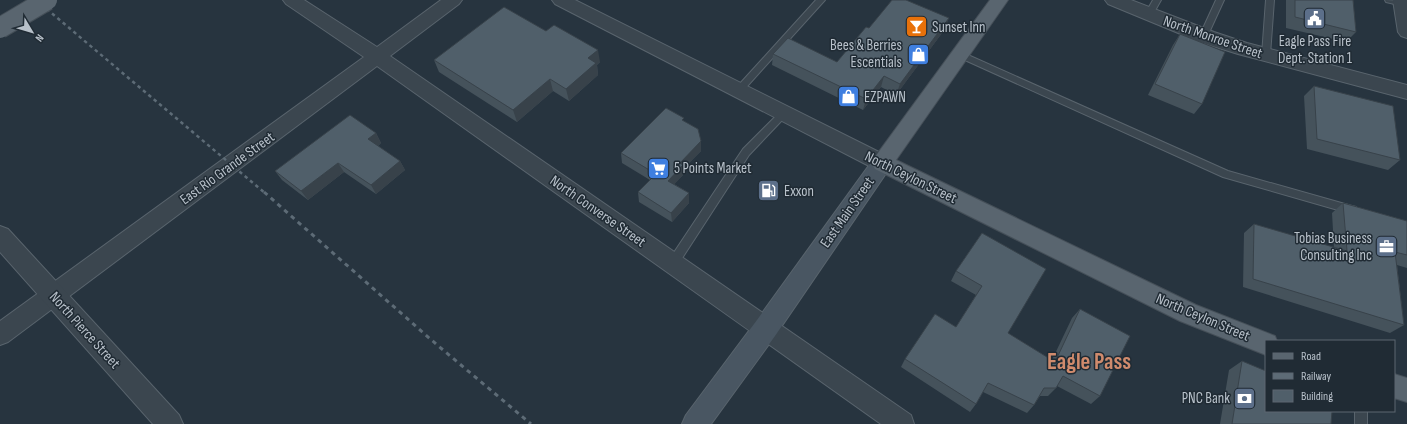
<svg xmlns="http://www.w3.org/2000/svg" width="1407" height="424" viewBox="0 0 1407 424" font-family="'Sofia Sans Condensed',sans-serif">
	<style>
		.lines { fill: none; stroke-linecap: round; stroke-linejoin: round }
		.service-casing { stroke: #59646d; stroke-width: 2 }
		.minor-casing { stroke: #59646d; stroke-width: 2 }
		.tertiary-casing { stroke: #59646d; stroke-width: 2 }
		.secondary-casing { stroke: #59646d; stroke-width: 2 }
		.primary-casing { stroke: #454f58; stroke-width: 2 }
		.service { fill: #3b464f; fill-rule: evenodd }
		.minor { fill: #3b464f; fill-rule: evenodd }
		.tertiary { fill: #3b464f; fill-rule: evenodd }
		.secondary { fill: #495662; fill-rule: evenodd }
		.primary { fill: #59656f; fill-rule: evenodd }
		.rail-far1 { stroke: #5d6b76; stroke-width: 2.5; stroke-dasharray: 3.5 3.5; stroke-linecap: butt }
		.rail { stroke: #5d6b76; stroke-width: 3; stroke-dasharray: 4.5 4.5; stroke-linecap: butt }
		.primary-bridge-casing { stroke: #454f58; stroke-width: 22; stroke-linecap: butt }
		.primary-bridge { stroke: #59656f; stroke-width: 20 }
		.wall { fill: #45525b }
		.shaded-wall { fill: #38424a }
		.building { fill: #505f6a; stroke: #38424a }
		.labels { text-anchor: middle; stroke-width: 3; stroke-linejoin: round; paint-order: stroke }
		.poi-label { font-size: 15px; fill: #b8c1ca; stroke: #202b34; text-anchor: start }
		.street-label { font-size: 15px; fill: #b8c1ca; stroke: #202b34 }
		.town-label { font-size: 23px; font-weight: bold; fill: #d08b6d; stroke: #202b34 }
	</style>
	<rect width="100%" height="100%" fill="#27343f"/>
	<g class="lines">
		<defs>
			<path id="service" d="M 816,0 L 825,0 L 742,92 L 736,92 L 735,90 L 736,88 Z
				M 1153,0 L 1161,0 L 1152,16 L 1146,16 L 1145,14 Z
				M 1216,0 L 1224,0 L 1207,37 L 1201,37 L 1200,35 Z
				M 1266,0 L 1274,0 L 1270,55 L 1266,58 L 1262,55 Z
				M 1385,0 L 1406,1 L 1407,3 L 1403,6 L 1386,2 Z
				M 959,51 L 1228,171 L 1352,206 L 1356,207 L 1357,210 L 1356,213 L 1352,214 L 1223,177 L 956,56 L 955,54 L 956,52 Z
				M 784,110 L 789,113 L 787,115 L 749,155 L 677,266 L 673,268 L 669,266 L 668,263 L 669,260 L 743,149 L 781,111 Z
				M 1355,411 L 1367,411 L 1367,424 L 1355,424 Z"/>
			<path id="minor" d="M 283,0 L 304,0 L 377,47 L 441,0 L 462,0 L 459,4 L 390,56 L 911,415 L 914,424 L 881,424 L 377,66 L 8,342 L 0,345 L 0,321 L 364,57 L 286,4 Z
				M 552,0 L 575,0 L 889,157 L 892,163 L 889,169 L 882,171 L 875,169 L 555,4 Z
				M 1393,0 L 1407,0 L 1407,38 L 1401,36 L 1398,32 Z"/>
			<path id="tertiary" d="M 1105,0 L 1131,0 L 1214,32 L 1247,43 L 1407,85 L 1407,99 L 1238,54 L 1200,42 L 1108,4 Z
				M 0,226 L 8,229 L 179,415 L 183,424 L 153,424 L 0,252 Z"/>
			<path id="secondary" d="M 882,155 L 889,157 L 893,163 L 889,169 L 775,336 L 711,424 L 682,424 L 686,415 L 757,320 L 875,157 Z"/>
			<path id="primary" d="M 990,0 L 1008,0 L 896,160 L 1196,305 L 1275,336 L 1277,341 L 1266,341 L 1266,355 L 1180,321 L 875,169 L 871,163 L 875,157 Z
				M 1394,374 L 1407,378 L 1407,402 L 1394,398 Z"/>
		</defs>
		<use href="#service" class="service-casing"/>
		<use href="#minor" class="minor-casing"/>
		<use href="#tertiary" class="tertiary-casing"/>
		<use href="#secondary" class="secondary-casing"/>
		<use href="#primary" class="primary-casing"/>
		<use href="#service" class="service"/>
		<use href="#minor" class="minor"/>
		<use href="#tertiary" class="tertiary"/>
		<use href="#secondary" class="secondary"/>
		<use href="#primary" class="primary"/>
		<path class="rail-far1" d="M 36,0 L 265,193"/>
		<path class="rail" d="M 264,192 L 436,344 L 531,424"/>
		<defs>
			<path id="primary-bridge" d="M 0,28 L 47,0"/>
		</defs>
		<use href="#primary-bridge" class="primary-bridge-casing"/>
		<use href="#primary-bridge" class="primary-bridge"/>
	</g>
	<path class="wall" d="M 1286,0 L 1353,0 L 1356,32 L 1346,42 L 1286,28 Z
		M 869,28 L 945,29 L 896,95 L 881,87 L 863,110 L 772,65 L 773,54 L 837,62 Z
		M 1180,34 L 1202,104 L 1194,114 L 1148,95 L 1173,45 Z
		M 434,60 L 600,62 L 597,65 L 598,75 L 569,101 L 553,91 L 517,122 L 439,72 Z
		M 1314,86 L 1400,160 L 1388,170 L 1307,149 L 1304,96 Z
		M 684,121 L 701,141 L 701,151 L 683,169 L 683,175 L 674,184 L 689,193 L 689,203 L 672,222 L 639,202 L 638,192 L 650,180 L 622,163 L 621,153 Z
		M 376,133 L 381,143 L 378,146 L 400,161 L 405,170 L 376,194 L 344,172 L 308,200 L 282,180 L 275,171 Z
		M 1343,203 L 1407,221 L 1407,268 L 1397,265 L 1404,325 L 1390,333 L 1243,287 L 1244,233 L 1254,224 L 1334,248 L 1332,213 Z
		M 982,233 L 1008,333 L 1052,360 L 1072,318 L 1080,309 L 1100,396 L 1091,404 L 1057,386 L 1056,388 L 1048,396 L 1040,396 L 1034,405 L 1027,413 L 983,392 L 976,404 L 970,412 L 901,367 L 905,359 L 956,327 L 976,295 L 951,281 L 956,271 Z
		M 1242,361 L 1331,424 L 1220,424 L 1229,370 Z"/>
	<path class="shaded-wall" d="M 949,18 L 945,29 L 896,95 L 900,84 Z
		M 598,50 L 600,62 L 597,65 L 598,75 L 569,101 L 566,89 L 588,58 Z
		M 884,76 L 881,87 L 863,110 L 866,99 Z
		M 550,79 L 553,91 L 517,122 L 513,110 Z
		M 376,133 L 381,143 L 374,149 L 368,139 Z
		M 701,141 L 701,151 L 683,169 L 683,175 L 669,190 L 668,181 L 680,163 Z
		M 400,161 L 405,170 L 376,194 L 371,185 Z
		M 338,163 L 344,172 L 308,200 L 301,191 Z
		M 689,193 L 689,203 L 672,222 L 671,213 Z"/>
	<path class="building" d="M 892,0 L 906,0 L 949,18 L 900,84 L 884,76 L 866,99 L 773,54 L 788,38 L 837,62 L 866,27 L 869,28 Z
		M 1295,0 L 1353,0 L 1356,32 L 1295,17 Z
		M 504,7 L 546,31 L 554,25 L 598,50 L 588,58 L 596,63 L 566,89 L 550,79 L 513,110 L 434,60 Z
		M 1180,34 L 1225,52 L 1202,104 L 1155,84 Z
		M 1314,86 L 1393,106 L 1400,160 L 1317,139 Z
		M 666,108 L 684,118 L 682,120 L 698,129 L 701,141 L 680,163 L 683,165 L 668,181 L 689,193 L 671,213 L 638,192 L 656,174 L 621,153 Z
		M 350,115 L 376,133 L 368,139 L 400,161 L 371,185 L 338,163 L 301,191 L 275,171 Z
		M 1343,203 L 1407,221 L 1407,255 L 1395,252 L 1404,325 L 1253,279 L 1254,224 L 1347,251 Z
		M 982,233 L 1046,269 L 1008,333 L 1055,362 L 1080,309 L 1130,336 L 1100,396 L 1063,376 L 1056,388 L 1044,388 L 1034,405 L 988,383 L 976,404 L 905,359 L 935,314 L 956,327 L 982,286 L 956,271 Z
		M 1242,361 L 1266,371 L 1266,411 L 1332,411 L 1331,424 L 1232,424 Z"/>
	<defs>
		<symbol id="civic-square" viewBox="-11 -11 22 22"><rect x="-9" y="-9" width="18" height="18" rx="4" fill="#5c6f8a" stroke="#202b34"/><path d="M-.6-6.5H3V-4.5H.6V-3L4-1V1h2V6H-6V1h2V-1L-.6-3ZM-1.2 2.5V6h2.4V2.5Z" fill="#fff"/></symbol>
		<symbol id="bar-square" viewBox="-11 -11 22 22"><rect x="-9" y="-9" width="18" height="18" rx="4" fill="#e8710a" stroke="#202b34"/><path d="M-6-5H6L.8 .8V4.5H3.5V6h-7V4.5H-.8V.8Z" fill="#fff"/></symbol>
		<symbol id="shop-square" viewBox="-11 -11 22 22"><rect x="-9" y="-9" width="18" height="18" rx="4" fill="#3f7fe0" stroke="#202b34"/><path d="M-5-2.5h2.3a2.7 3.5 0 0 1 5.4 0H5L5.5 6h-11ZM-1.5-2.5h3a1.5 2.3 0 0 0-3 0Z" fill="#fff"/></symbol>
		<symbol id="supermarket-square" viewBox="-11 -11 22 22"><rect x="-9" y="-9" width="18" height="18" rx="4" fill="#3f7fe0" stroke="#202b34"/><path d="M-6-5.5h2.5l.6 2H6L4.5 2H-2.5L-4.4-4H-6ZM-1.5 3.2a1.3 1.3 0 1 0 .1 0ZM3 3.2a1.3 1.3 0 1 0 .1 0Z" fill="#fff"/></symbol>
		<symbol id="fuel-square" viewBox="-11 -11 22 22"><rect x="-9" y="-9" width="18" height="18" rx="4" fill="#5c6f8a" stroke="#202b34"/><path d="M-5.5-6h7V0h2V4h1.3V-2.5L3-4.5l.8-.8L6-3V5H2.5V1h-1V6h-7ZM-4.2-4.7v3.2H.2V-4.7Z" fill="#fff"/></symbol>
		<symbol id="office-square" viewBox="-11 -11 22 22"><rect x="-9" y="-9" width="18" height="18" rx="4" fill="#5c6f8a" stroke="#202b34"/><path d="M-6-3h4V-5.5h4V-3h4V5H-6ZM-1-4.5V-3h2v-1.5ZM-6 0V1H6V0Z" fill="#fff"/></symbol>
		<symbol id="bank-square" viewBox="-11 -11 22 22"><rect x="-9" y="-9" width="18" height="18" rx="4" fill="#5c6f8a" stroke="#202b34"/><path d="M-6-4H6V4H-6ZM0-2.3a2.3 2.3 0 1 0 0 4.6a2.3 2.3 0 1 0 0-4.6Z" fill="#fff"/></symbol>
	</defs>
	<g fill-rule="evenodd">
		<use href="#civic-square" x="1302" y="6" width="25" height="25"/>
		<use href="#bar-square" x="904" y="14" width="25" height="25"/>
		<use href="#shop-square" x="906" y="42" width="25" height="25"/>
		<use href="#shop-square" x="836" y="84" width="25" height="25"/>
		<use href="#supermarket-square" x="646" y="156" width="25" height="25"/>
		<use href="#fuel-square" x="756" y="178" width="25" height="25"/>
		<use href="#office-square" x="1374" y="234" width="25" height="25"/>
		<use href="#bank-square" x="1232" y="386" width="25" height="25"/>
	</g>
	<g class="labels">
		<g class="poi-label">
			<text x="932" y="32">Sunset Inn</text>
			<text x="1315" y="46" text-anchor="middle">Eagle Pass Fire<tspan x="1315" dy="17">Dept. Station 1</tspan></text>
			<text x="902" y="50" text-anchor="end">Bees &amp; Berries<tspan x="902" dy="17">Escentials</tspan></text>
			<text x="864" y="102">EZPAWN</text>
			<text x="674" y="173">5 Points Market</text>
			<text x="784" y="196">Exxon</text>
			<text x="1372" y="243" text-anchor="end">Tobias Business<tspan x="1372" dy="17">Consulting Inc</tspan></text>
			<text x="1230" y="403" text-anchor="end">PNC Bank</text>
		</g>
		<g class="street-label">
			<text transform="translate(1213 37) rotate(19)" y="5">North Monroe Street</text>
			<text transform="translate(227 168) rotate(-36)" y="5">East Río Grande Street</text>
			<text transform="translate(911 177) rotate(26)" y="5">North Ceylon Street</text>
			<text transform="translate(598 211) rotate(35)" y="5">North Converse Street</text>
			<text transform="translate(847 212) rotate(-55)" y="5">East Main Street</text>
			<text transform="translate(1203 317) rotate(23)" y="5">North Ceylon Street</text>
			<text transform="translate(85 330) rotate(48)" y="5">North Pierce Street</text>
		</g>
		<g class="town-label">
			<text x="1089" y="369">Eagle Pass</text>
		</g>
	</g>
	<rect x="1265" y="340" width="130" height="72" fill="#202b34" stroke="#5d6770"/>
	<rect x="1273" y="353" width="20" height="6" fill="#59656f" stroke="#5d6770"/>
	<text x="1301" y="360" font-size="12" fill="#b8c1ca">Road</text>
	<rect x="1273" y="373" width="20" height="6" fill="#5d6b76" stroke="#5d6770"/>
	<text x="1301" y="380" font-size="12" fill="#b8c1ca">Railway</text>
	<rect x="1273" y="390" width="20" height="12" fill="#505f6a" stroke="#5d6770"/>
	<text x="1301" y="400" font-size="12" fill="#b8c1ca">Building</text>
	<g transform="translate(32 32) rotate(128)" stroke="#202b34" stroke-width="3" paint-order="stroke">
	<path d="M0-3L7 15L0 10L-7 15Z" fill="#b8c1ca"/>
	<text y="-6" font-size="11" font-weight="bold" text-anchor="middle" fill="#b8c1ca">N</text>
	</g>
</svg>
